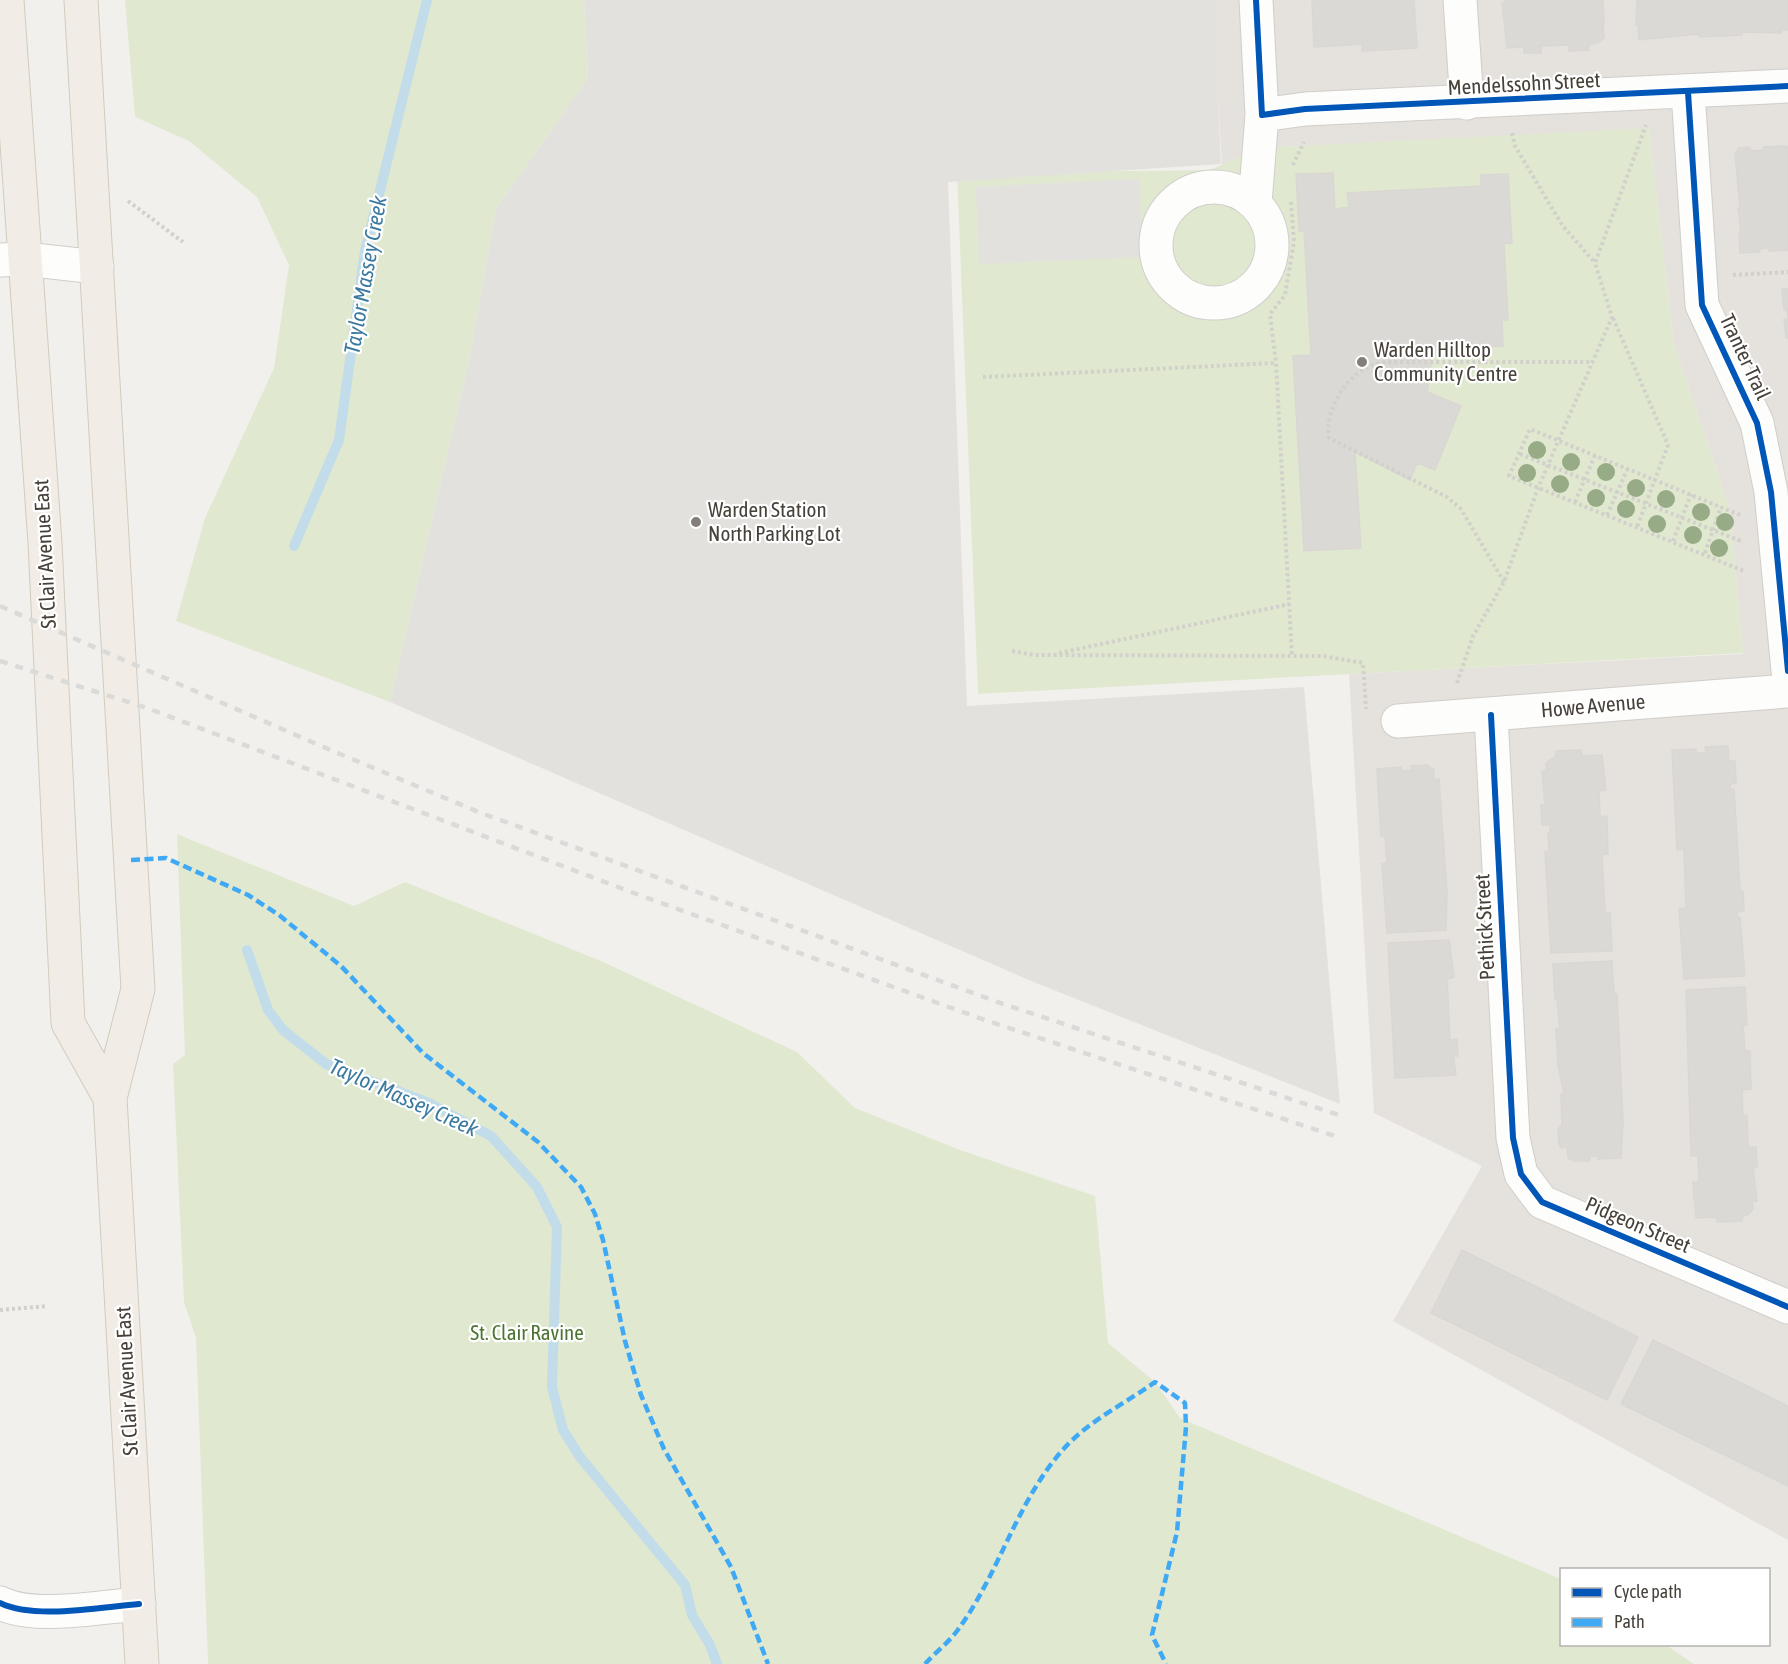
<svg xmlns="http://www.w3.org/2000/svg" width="1788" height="1664" viewBox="0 0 1788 1664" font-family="'Asap Condensed',sans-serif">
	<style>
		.residential { fill: #e5e1dc }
		.green { fill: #e0e9d0 }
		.parking { fill: #e3e1de }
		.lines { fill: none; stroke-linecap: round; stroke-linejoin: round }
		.stream { stroke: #c2dcea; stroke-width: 10 }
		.building { fill: #dbd9d6; stroke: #dad7d3; stroke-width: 1.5 }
		.minor-casing { stroke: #d0ceca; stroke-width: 35 }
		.major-casing { stroke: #d2cbbd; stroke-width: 35 }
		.path { stroke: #d2d0cb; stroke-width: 4; stroke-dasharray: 3 3; stroke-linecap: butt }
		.minor { stroke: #fdfdfc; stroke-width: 33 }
		.major { stroke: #f1ede6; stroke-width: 33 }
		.rail { stroke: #dadad9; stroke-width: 4.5; stroke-dasharray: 8 8; stroke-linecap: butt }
		.quiet { stroke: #3fa9f5; stroke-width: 4.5; stroke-dasharray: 9 4.5; stroke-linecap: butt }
		.cycleway-casing { stroke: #fff; stroke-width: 10 }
		.cycleway { stroke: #0057b8; stroke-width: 6 }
		.tree { fill: #97ab86 }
		.poi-dot { fill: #837e79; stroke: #fff; stroke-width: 2 }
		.labels { text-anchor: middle; stroke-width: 4.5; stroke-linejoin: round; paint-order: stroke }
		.street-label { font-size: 21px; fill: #47413a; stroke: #fff }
		.poi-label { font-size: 21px; fill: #47413a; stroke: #fff; text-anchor: start }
		.park-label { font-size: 21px; fill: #4d7332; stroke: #fff }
		.water-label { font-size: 22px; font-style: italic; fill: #3b7aa0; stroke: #fff }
	</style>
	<rect width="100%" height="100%" fill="#f2f0ed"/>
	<path class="residential" d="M 1212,0 L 1788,0 L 1788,1540 L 1393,1321 L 1482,1166 L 1374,1113 L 1349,674 L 1743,654 L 1730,510 L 1674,345 L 1649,129 L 1260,148 L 1222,165 Z"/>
	<path class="green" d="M 125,0 L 584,0 L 588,78 L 496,209 L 470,356 L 390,702 L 176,621 L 205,518 L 274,368 L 289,265 L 257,197 L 189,141 L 135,117 Z
		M 1649,128 L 1674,345 L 1730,510 L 1743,653 L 978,694 L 957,173 L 1210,170 L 1260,148 Z
		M 177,834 L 354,906 L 405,882 L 601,961 L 797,1052 L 855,1108 L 960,1150 L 1095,1196 L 1108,1343 L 1155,1382 L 1180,1418 L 1561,1579 L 1562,1644 L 1666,1645 L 1694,1664 L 208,1664 L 196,1338 L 184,1302 L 173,1064 L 185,1055 Z"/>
	<path class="parking" d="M 584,0 L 1213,0 L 1221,164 L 948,182 L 967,706 L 1304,687 L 1340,1104 L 1031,981 L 390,702 L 470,356 L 496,209 L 588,78 Z
		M 1139,179 L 1142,257 L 979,264 L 976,187 Z"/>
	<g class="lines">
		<path class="stream" d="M 294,546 L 339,440 L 365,251 L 427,0
			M 247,950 L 268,1010 L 283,1030 L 326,1064 L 429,1103 L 491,1136 L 537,1187 L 557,1227 L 552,1387 L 563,1430 L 580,1457 L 685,1585 L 692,1615 L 710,1645 L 717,1664"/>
	</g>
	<path class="building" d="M 1312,0 L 1414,0 L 1417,48 L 1362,51 L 1362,44 L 1314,47 Z
		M 1506,0 L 1603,0 L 1604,23 L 1600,23 L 1603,25 L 1604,38 L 1597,43 L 1589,44 L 1589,50 L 1569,51 L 1569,45 L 1541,46 L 1541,53 L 1524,53 L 1524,47 L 1507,48 L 1502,3 L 1506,2 Z
		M 1637,0 L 1788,0 L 1788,30 L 1781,30 L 1781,33 L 1742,32 L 1742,35 L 1699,37 L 1699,34 L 1639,40 L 1638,25 L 1636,25 Z
		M 1784,146 L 1788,147 L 1788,250 L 1769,251 L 1769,248 L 1760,249 L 1760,252 L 1740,253 L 1739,234 L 1741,234 L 1738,208 L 1740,208 L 1735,154 L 1739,148 L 1749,147 L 1752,151 L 1764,150 L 1764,147 Z
		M 1333,173 L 1335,209 L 1349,207 L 1347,193 L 1481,186 L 1481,175 L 1508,174 L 1512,243 L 1504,244 L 1508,320 L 1502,320 L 1503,346 L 1430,350 L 1431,368 L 1427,392 L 1461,406 L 1435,470 L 1417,463 L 1410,480 L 1355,452 L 1361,548 L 1304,551 L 1293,356 L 1311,355 L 1304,231 L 1299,231 L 1296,174 Z
		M 1782,289 L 1788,289 L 1788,338 L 1786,338 L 1784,319 L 1788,319 L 1787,310 L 1784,310 Z
		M 1728,746 L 1729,761 L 1735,761 L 1736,783 L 1730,784 L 1730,789 L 1734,789 L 1740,891 L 1743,891 L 1744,911 L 1737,912 L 1737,917 L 1740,917 L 1745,976 L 1684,979 L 1679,909 L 1686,908 L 1684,849 L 1677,850 L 1672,750 L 1696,749 L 1696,753 L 1706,753 L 1705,747 Z
		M 1581,750 L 1582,756 L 1602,755 L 1606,790 L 1599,791 L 1600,817 L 1607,816 L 1608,854 L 1602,855 L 1605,913 L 1610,913 L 1612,951 L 1551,953 L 1545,852 L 1549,852 L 1548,833 L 1550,832 L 1550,825 L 1542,825 L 1541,805 L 1545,805 L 1542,771 L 1546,771 L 1546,763 L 1556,756 L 1556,751 Z
		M 1427,765 L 1434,770 L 1434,780 L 1439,779 L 1447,893 L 1446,930 L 1387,933 L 1382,864 L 1387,863 L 1385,836 L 1381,836 L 1377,769 L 1401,767 L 1402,771 L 1411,770 L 1411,766 Z
		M 1449,940 L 1454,977 L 1447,979 L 1450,1040 L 1457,1039 L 1458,1056 L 1453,1056 L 1456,1075 L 1395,1078 L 1388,943 Z
		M 1612,961 L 1614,994 L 1617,994 L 1623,1122 L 1621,1158 L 1598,1159 L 1598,1156 L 1590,1156 L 1590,1161 L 1574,1161 L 1568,1158 L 1567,1147 L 1561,1148 L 1559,1144 L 1558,1129 L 1562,1125 L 1561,1094 L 1564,1094 L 1558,1065 L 1556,1029 L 1560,1029 L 1557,999 L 1555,999 L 1553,964 Z
		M 1745,987 L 1747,1025 L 1743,1025 L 1745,1051 L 1750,1051 L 1751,1089 L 1742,1090 L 1743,1116 L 1747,1115 L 1748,1147 L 1756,1147 L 1757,1167 L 1753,1167 L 1757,1201 L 1752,1202 L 1753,1209 L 1749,1214 L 1742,1217 L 1742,1221 L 1717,1222 L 1717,1217 L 1696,1218 L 1694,1197 L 1693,1182 L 1699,1182 L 1698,1156 L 1691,1156 L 1686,990 Z
		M 1462,1250 L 1638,1337 L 1607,1400 L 1431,1313 Z
		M 1653,1340 L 1788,1406 L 1788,1486 L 1621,1404 Z"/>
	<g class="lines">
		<defs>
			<path id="minor" d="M 1460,0 L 1467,103
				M 1688,92 L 1702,305 L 1757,423 L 1771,492 L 1788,671
				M 1262,115 L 1305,109 L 1788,86
				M1156 245a58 58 0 1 1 116 0a58 58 0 1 1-116 0Z
				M 1255,203 L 1262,115 L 1256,0
				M 0,260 L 25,259 L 97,267
				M 1491,715 L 1513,1138 L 1521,1174 L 1542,1202 L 1788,1307
				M 1398,721 L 1788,691
				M 0,1603 C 34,1620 101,1607 139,1604"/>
			<path id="major" d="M 7,0 L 45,543 L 68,1023 L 110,1098
				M 81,0 L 138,989 L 110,1098 L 142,1664"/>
		</defs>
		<use href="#minor" class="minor-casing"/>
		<use href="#major" class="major-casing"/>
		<path class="path" d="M 1512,133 L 1515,146 L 1562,225 L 1595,263
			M 1293,165 L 1304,142
			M 128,201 L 183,242
			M 1291,202 L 1294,242 L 1285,295 L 1270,314 L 1276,363 L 1292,657
			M 1733,275 L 1788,272
			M 1613,318 L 1668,445 L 1637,527
			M 983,377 L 1276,363
			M 1520,454 L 1741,541
			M 1575,502 L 1595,455
			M 1607,515 L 1628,468
			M 1740,515 L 1530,429 L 1509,476 L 1744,571
			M 1673,541 L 1691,494
			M 1705,553 L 1721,507
			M 1504,582 L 1461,509 L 1447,497 L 1329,438 C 1324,413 1344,378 1368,367 C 1373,364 1381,363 1386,362 L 1593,362
			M 1012,651 L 1034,655 L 1323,656 L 1363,663 L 1366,709
			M 1059,653 L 1290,604
			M 1457,683 L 1473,636 L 1504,582 L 1538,488 L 1612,317 L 1595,263 L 1646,125
			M 0,1310 L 47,1306"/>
		<use href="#minor" class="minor"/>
		<use href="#major" class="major"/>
		<path class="rail" d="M 0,606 L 321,746 L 481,813 L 1006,1005 L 1342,1116
			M 0,661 L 147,708 L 639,895 L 982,1019 L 1335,1136"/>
		<path class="quiet" d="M 131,860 L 166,858 L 248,895 L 279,915 L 341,966 L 423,1053 L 538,1142 L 581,1187 L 595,1214 L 603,1240 L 625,1341 L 641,1395 L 664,1449 L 731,1567 L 768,1664
			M 925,1664 C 935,1653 948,1643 957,1631 C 998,1576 1015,1506 1060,1453 C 1086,1422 1123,1405 1155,1382 L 1185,1403 L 1186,1427 L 1177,1532 L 1152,1635 L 1166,1664"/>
		<defs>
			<path id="cycleway" d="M 1256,0 L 1262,115 L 1305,109 L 1788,86
				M 1688,92 L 1702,305 L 1757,423 L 1771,492 L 1788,671
				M 1491,715 L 1513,1138 L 1521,1174 L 1542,1202 L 1788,1307
				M 0,1603 C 34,1620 101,1607 139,1604"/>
		</defs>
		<use href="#cycleway" class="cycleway-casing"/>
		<use href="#cycleway" class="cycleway"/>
	</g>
	<g class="tree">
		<circle cx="1537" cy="450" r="9"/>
		<circle cx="1571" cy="462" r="9"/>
		<circle cx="1606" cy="472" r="9"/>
		<circle cx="1527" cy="473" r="9"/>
		<circle cx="1560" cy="484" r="9"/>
		<circle cx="1636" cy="488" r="9"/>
		<circle cx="1596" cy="498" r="9"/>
		<circle cx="1666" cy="499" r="9"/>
		<circle cx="1626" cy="509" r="9"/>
		<circle cx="1701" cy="512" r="9"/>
		<circle cx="1725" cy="522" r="9"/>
		<circle cx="1657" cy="524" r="9"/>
		<circle cx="1693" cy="535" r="9"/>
		<circle cx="1719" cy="548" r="9"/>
	</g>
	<g class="poi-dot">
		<circle cx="1362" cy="362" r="6"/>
		<circle cx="696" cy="522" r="6"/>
	</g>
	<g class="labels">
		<g class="street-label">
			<text transform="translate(1524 84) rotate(-3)" y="7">Mendelssohn Street</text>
			<text transform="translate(1745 357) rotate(65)" y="7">Tranter Trail</text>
			<text transform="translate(45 554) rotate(-93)" y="7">St Clair Avenue East</text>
			<text transform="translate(1593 706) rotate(-5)" y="7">Howe Avenue</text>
			<text transform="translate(1485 927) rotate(-93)" y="7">Pethick Street</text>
			<text transform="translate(1638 1225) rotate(23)" y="7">Pidgeon Street</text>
			<text transform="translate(127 1381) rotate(-93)" y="7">St Clair Avenue East</text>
		</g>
		<g class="poi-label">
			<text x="1374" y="357">Warden Hilltop<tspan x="1374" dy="24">Community Centre</tspan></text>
			<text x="708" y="517">Warden Station<tspan x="708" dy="24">North Parking Lot</tspan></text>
		</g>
		<g class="park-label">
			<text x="527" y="1340">St. Clair Ravine</text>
		</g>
		<g class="water-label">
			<text transform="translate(365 275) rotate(-80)" y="8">Taylor Massey Creek</text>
			<text transform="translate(404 1097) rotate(24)" y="8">Taylor Massey Creek</text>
		</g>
	</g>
	<rect x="1560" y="1568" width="210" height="78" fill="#ffffff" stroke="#b5b3b0" stroke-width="1.5"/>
	<rect x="1572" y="1588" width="30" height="9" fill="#0057b8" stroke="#b5b3b0" stroke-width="1.5"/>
	<text x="1614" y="1598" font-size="18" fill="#47413a">Cycle path</text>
	<rect x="1572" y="1618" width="30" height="9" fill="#3fa9f5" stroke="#b5b3b0" stroke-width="1.5"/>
	<text x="1614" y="1628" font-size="18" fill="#47413a">Path</text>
</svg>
